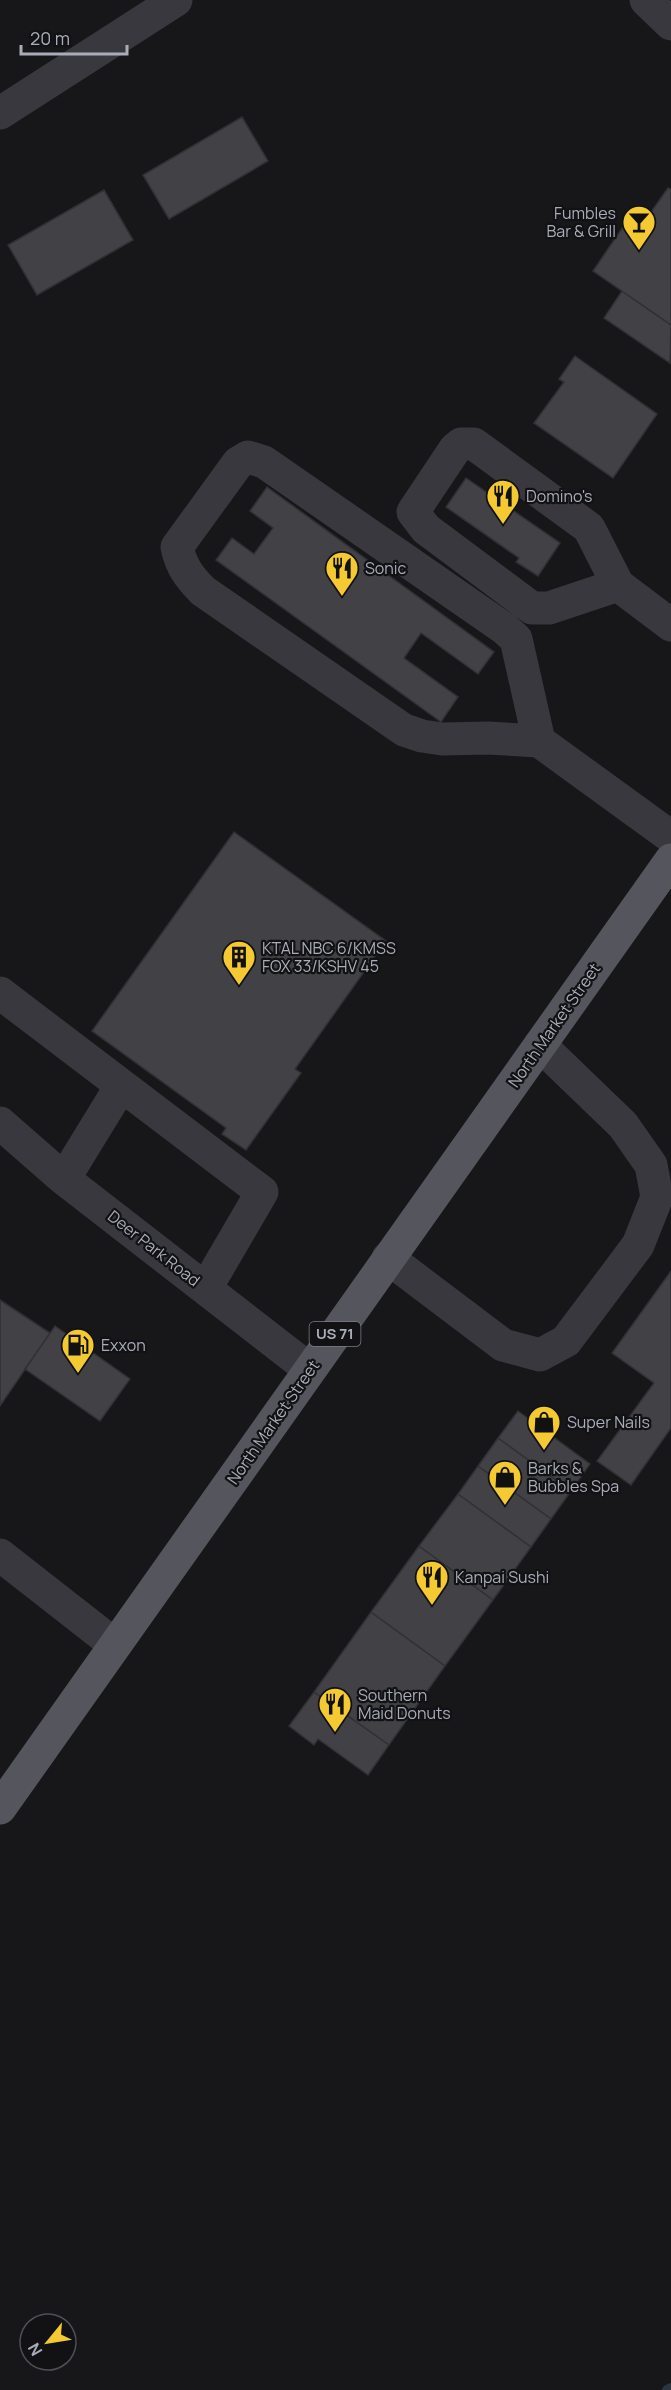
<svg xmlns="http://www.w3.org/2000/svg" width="671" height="2390" viewBox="0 0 671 2390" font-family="Manrope,sans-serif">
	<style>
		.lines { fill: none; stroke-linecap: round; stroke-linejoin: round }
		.stream { stroke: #2c343d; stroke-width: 10 }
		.building { fill: #414146; stroke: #313135; stroke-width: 1.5 }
		.minor { stroke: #38383e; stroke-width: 33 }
		.major { stroke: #54555d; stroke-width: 33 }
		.labels { text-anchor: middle; stroke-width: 4.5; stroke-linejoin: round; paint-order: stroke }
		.shield { fill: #121214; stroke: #7c7e88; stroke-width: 1.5 }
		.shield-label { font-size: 15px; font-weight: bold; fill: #a9acb9 }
		.poi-label { font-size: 16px; fill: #a9acb9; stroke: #121214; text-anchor: start }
		.street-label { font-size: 16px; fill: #a9acb9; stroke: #121214 }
	</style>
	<rect width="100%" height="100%" fill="#171719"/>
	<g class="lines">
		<path class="stream" d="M 667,2390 L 671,2388"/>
	</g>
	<path class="building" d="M 242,117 L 268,161 L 169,219 L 143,175 Z
		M 668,188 L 671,189 L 671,325 L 593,271 L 625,224 L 637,232 Z
		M 104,190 L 133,240 L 37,295 L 8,245 Z
		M 622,291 L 671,325 L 670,363 L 604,318 Z
		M 575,356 L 657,414 L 613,478 L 534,423 L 564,382 L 559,379 Z
		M 466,478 L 560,543 L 538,576 L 516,562 L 519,558 L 446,507 Z
		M 267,487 L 494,652 L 478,674 L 421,633 L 404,658 L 458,697 L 441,722 L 216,560 L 232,538 L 254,554 L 273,528 L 250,511 Z
		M 234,832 L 386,941 L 295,1069 L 301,1073 L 246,1150 L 222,1134 L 226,1128 L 92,1031 Z
		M 671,1271 L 671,1428 L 631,1485 L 597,1461 L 654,1383 L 612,1353 Z
		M 0,1300 L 50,1333 L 0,1406 Z
		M 55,1326 L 130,1379 L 100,1421 L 25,1369 Z
		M 518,1411 L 590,1464 L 571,1491 L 498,1438 Z
		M 498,1438 L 571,1491 L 551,1519 L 478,1466 Z
		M 478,1466 L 551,1519 L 531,1547 L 458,1494 Z
		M 458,1494 L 531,1547 L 493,1600 L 419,1546 Z
		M 419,1546 L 493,1600 L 445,1666 L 371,1612 Z
		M 371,1612 L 445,1666 L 389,1745 L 314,1692 Z
		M 314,1692 L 389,1745 L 368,1775 L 318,1739 L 314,1745 L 289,1726 Z"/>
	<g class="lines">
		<path class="minor" d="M 646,0 L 671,24
			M 0,113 L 176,0
			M 618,585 L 549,608 L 532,608 L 426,529 L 413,512 L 455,449 L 461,444 L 474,444 L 589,528 L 618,585 L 671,625
			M 539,741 L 516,639 L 505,629 L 264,462 L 248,457 L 238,463 L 177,547 C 181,566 189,577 203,591 L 404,730 L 422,736 L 442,739 L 488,738 L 539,741 L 671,837
			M 0,993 L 262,1192 L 206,1288
			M 0,1123 L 64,1179 L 309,1369
			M 64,1179 L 121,1086
			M 388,1258 L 503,1345 L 540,1355 L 566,1341 L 638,1245 L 657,1197 L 651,1165 L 623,1125 L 540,1045
			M 0,1555 L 115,1645"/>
		<path class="major" d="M 0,1808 L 671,860"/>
	</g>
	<defs>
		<symbol id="bar-pin" viewBox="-11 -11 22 30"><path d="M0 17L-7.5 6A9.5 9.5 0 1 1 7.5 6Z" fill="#f5c932" stroke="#121214"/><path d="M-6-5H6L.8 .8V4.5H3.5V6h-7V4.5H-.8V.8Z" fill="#111"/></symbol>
		<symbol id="restaurant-pin" viewBox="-11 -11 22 30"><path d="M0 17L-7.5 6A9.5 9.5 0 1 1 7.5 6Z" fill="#f5c932" stroke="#121214"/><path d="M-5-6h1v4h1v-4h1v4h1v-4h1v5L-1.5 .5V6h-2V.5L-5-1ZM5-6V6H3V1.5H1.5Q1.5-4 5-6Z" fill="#111"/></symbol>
		<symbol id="building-pin" viewBox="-11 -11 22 30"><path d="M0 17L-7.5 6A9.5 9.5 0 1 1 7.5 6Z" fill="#f5c932" stroke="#121214"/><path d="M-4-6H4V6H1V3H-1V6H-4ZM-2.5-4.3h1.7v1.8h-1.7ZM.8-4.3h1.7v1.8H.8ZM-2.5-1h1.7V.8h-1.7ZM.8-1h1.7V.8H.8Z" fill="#111"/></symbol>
		<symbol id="fuel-pin" viewBox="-11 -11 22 30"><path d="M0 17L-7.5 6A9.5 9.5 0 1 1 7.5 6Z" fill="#f5c932" stroke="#121214"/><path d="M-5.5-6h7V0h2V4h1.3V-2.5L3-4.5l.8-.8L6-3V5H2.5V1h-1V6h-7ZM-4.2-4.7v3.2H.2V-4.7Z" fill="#111"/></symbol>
		<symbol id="shop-pin" viewBox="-11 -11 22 30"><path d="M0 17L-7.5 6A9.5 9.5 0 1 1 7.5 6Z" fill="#f5c932" stroke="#121214"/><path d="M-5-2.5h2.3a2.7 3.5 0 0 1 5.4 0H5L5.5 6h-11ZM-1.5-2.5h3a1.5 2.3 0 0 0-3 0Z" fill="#111"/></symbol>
	</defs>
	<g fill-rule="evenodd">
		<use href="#bar-pin" x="620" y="203" width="38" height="52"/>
		<use href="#restaurant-pin" x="484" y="477" width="38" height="52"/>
		<use href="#restaurant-pin" x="323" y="549" width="38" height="52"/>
		<use href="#building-pin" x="220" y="938" width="38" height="52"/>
		<use href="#fuel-pin" x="59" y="1326" width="38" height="52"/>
		<use href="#shop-pin" x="525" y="1403" width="38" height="52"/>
		<use href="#shop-pin" x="486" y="1458" width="38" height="52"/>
		<use href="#restaurant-pin" x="413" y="1558" width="38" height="52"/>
		<use href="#restaurant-pin" x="316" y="1685" width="38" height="52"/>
	</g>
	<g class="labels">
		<rect class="shield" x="309.5" y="1322" width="51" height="24" rx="4.5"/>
		<g class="shield-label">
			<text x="335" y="1339">US 71</text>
		</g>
		<g class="poi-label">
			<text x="616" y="219" text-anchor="end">Fumbles<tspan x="616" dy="18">Bar &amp; Grill</tspan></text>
			<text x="526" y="502">Domino's</text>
			<text x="365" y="574">Sonic</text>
			<text x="262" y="954">KTAL NBC 6/KMSS<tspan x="262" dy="18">FOX 33/KSHV 45</tspan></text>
			<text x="101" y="1351">Exxon</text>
			<text x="567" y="1428">Super Nails</text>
			<text x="528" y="1474">Barks &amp;<tspan x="528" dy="18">Bubbles Spa</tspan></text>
			<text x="455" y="1583">Kanpai Sushi</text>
			<text x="358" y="1701">Southern<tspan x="358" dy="18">Maid Donuts</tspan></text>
		</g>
		<g class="street-label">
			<text transform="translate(554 1025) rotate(-55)" y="6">North Market Street</text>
			<text transform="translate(154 1248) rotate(38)" y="6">Deer Park Road</text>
			<text transform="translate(273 1422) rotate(-55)" y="6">North Market Street</text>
		</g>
	</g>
	<g transform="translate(48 2342) rotate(240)"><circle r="28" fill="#121214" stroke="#4e5056" stroke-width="1.5"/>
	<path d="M0-4.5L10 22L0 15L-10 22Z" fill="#f5c932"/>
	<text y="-9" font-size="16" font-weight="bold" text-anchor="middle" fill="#a9acb9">N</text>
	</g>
	<path d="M21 45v9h106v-9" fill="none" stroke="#a9acb9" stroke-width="3"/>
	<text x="30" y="45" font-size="18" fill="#a9acb9" stroke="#121214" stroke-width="4.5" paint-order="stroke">20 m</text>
</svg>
